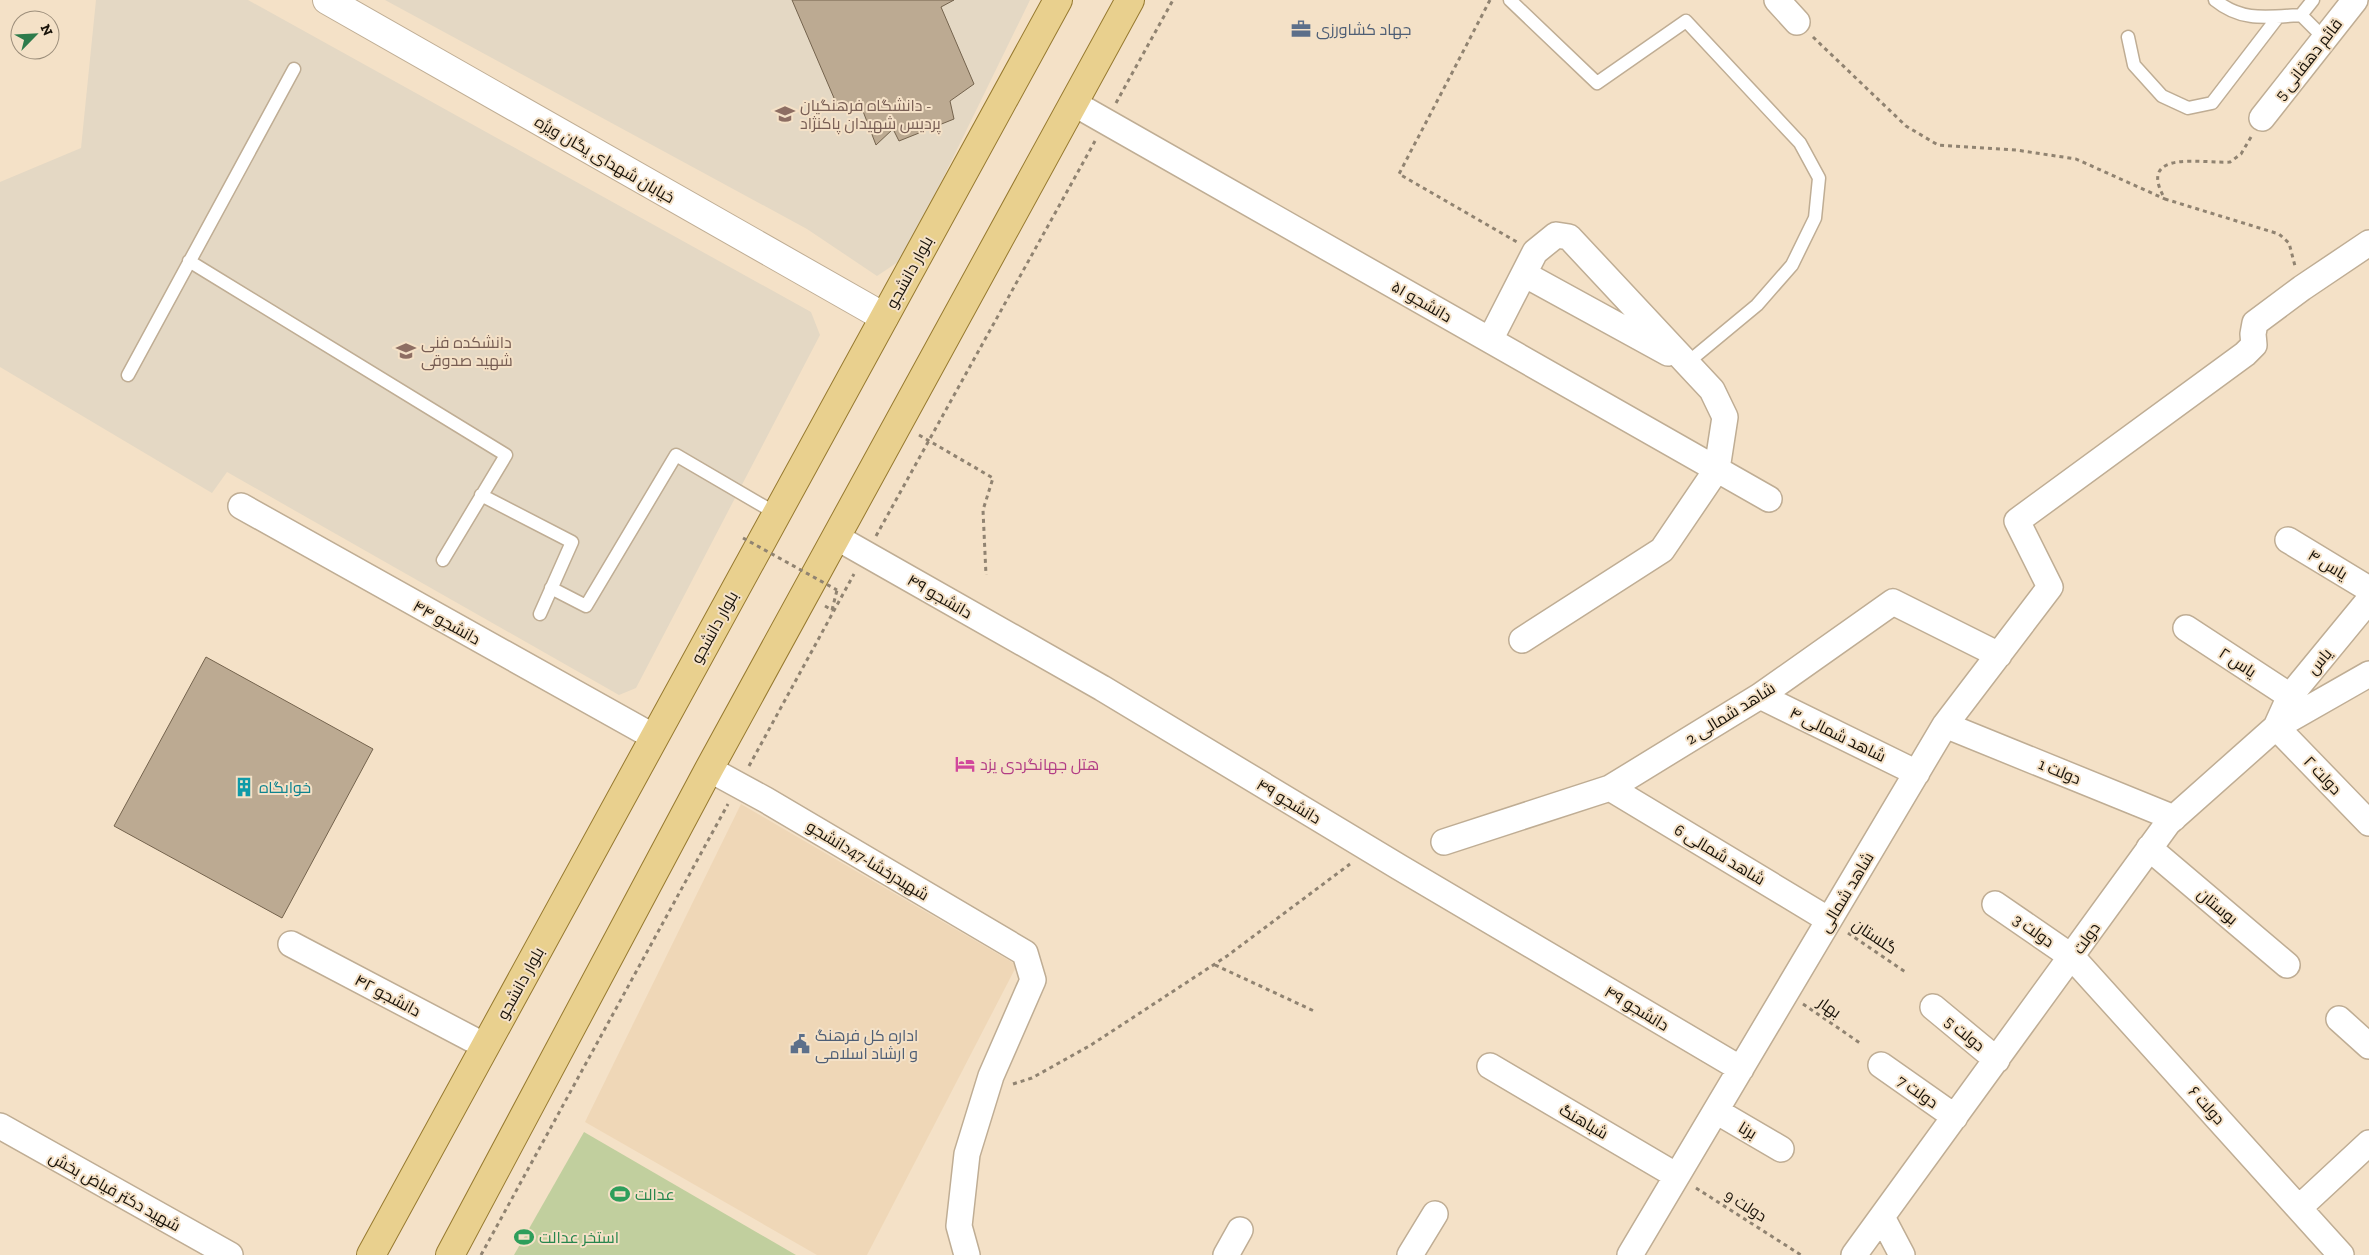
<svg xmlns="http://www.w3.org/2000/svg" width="2369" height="1255" viewBox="0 0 2369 1255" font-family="'Zilla Slab',Cairo,serif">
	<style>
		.built { fill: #efd7b7 }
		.education { fill: #e4d8c4 }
		.green { fill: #c1cf9e }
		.building { fill: #bcaa92; stroke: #74634d }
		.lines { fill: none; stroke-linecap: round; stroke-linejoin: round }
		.service-casing { stroke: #bfad94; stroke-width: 15 }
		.minor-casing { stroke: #bfad94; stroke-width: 28 }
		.tertiary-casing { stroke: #bfad94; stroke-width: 30 }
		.primary-casing { stroke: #96792f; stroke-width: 30 }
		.path { stroke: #908371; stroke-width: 3; stroke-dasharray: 4 4; stroke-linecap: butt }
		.service { stroke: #fff; stroke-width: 12 }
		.minor { stroke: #fff; stroke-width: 25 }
		.tertiary { stroke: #fff; stroke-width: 28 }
		.primary { stroke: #e9d08e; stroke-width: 28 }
		.path-bridge { stroke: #908371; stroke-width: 3; stroke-dasharray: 4 4; stroke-linecap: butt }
		.labels { text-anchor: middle; stroke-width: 4; stroke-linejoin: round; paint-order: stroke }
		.service-label { font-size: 16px; fill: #4e5e75; stroke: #f4e1c7; text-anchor: start }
		.street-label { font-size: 16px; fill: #181209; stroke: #f4e1c7 }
		.education-label { font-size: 16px; fill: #785e54; stroke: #f4e1c7; text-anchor: start }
		.hotel-label { font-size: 16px; fill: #b23c85; stroke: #f4e1c7; text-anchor: start }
		.culture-label { font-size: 16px; fill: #0d838f; stroke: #f4e1c7; text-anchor: start }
		.leisure-label { font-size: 16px; fill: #27864d; stroke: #f4e1c7; text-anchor: start }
	</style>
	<rect width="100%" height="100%" fill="#f4e1c7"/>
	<path class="built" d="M 741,804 L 1017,965 L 867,1255 L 817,1255 L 585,1122 Z"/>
	<path class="education" d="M 96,0 L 248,0 L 811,312 L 820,335 L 636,688 L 619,695 L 227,472 L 212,493 L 0,367 L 0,182 L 81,148 Z
		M 385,0 L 1030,0 L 904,258 L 877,276 L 807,229 Z"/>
	<path class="green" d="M 584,1132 L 796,1255 L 514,1255 Z"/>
	<path class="building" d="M 792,0 L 954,0 L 941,7 L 974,84 L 950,101 L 954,119 L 899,141 L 893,129 L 876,145 L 861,106 L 840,112 Z
		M 206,657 L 373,749 L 282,918 L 114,826 Z"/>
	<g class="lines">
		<defs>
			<path id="service" d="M 1510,0 L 1597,83 L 1686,21 L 1800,143 L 1819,178 L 1815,218 L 1792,265 L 1757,305 L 1687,363
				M 2215,0 C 2242,22 2267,17 2301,15
				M 2313,0 L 2301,15 L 2324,38
				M 2128,37 L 2134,65 L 2162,96 L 2188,108 L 2212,103 L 2278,17
				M 189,261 L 506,455 L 443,560
				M 128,375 L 294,69
				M 481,495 L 572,542 L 540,614
				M 551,588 L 586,606 L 676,455 L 777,514"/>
			<path id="minor" d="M 1777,0 L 1797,22
				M 1075,104 L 1769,499
				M 2262,118 L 2355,0
				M 1524,274 L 1668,353
				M 1490,340 L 1535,252 L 1556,235 L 1569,237 L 1712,390 L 1725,417 L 1717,469 L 1662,550 L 1522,640
				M 241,506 L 654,737
				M 836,537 L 1102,688 L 1399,867 L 1741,1069
				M 2288,540 L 2369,589
				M 2369,600 L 2290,696 L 2276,727 L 2369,823
				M 2186,628 L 2290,696
				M 1760,696 L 1917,773
				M 1945,725 L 2174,818
				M 709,769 L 766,800 L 1025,953 L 1033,980 L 991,1076 L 967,1154 L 959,1226 L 967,1255
				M 1610,788 L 1829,920
				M 1444,842 L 1610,788 L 1760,696 L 1893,602 L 1999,655
				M 2149,848 L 2287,965
				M 1995,904 L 2072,957 L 2341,1255
				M 291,944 L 485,1046
				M 1933,1007 L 1997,1060
				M 2339,1019 L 2369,1046
				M 1881,1065 L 1955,1117
				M 1490,1066 L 1677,1176
				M 1716,1111 L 1781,1149
				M 0,1126 L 230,1255
				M 2300,1207 L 2369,1143
				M 1882,1217 L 1902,1255
				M 1226,1255 L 1240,1230
				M 1410,1255 L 1435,1214
				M 1630,1255 L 1945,725 L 2050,587 L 2017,521 L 2245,354 L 2254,345 L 2253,334 L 2255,323 L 2302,288 L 2369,243
				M 1854,1255 L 2168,823 L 2276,727 L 2369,674"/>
			<path id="tertiary" d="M 327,0 L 884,317"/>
			<path id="primary" d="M 371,1255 L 1058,0
				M 450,1255 L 709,769 L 1130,0"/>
		</defs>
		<use href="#service" class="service-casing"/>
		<use href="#minor" class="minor-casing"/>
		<use href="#tertiary" class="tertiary-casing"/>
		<use href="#primary" class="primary-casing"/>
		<path class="path" d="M 1490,0 L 1399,174 L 1517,242
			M 1813,37 L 1906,126 L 1938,145 L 2016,150 L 2076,159 L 2165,199
			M 1116,103 L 1173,0
			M 2251,137 L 2241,154 L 2230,162 C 2205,164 2135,148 2165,199 L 2279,234 L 2289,243 L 2295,266
			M 919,435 L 993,478 L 983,510 L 986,575
			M 876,536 L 1095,141
			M 825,606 L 832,610 L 837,590
			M 749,766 L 854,574
			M 1848,933 L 1907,973
			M 1215,965 L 1314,1011
			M 1803,1004 L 1860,1043
			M 1013,1084 L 1032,1078 L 1091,1045 L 1227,956 L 1350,864
			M 1696,1188 L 1801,1255
			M 481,1255 L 728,804"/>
		<use href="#service" class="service"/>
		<use href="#minor" class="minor"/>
		<use href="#tertiary" class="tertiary"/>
		<use href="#primary" class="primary"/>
		<path class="path-bridge" d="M 743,538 L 837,590"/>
	</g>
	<defs>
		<symbol id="office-bare" viewBox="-9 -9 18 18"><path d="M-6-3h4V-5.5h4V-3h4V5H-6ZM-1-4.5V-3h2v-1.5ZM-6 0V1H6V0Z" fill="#5c6f8a" stroke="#f4e1c7" stroke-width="2.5" paint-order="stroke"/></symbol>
		<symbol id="university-bare" viewBox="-9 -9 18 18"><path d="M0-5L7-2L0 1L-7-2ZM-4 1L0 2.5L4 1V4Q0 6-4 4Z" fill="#8d6e63" stroke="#f4e1c7" stroke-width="2.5" paint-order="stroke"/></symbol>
		<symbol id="hotel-bare" viewBox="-9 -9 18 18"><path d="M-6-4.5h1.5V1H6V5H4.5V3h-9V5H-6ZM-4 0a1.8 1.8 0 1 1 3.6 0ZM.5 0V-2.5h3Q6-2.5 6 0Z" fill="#d1479c" stroke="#f4e1c7" stroke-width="2.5" paint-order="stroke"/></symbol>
		<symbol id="building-bare" viewBox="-9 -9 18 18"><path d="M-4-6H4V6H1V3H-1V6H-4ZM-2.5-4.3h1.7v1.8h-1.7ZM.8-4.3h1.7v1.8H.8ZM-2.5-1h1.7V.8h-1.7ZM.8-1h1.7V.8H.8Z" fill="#0f9aa8" stroke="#f4e1c7" stroke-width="2.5" paint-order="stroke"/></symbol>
		<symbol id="civic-bare" viewBox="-9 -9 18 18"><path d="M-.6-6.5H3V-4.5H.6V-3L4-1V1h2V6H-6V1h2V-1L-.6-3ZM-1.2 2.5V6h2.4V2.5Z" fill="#5c6f8a" stroke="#f4e1c7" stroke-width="2.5" paint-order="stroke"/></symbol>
		<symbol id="stadium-bare" viewBox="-9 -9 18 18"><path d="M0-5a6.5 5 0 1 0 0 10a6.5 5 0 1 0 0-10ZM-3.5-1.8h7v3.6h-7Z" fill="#2e9e5b" stroke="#f4e1c7" stroke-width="2.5" paint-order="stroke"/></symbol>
	</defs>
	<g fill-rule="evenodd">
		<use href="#office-bare" x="1287" y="15" width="28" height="28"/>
		<use href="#university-bare" x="771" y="100" width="28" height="28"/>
		<use href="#university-bare" x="392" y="337" width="28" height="28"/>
		<use href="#hotel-bare" x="951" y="750" width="28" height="28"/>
		<use href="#building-bare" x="230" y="773" width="28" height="28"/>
		<use href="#civic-bare" x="786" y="1030" width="28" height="28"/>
		<use href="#stadium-bare" x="606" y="1180" width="28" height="28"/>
		<use href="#stadium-bare" x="510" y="1223" width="28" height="28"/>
	</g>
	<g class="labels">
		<g class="service-label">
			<text x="1316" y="35">جهاد کشاورزی</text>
			<text x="815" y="1041">اداره کل فرهنگ<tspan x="815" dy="18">و ارشاد اسلامی</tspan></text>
		</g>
		<g class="street-label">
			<text transform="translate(2308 59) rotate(-52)" y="6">قائم دهقانی 5</text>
			<text transform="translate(605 159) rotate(30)" y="6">خیابان شهدای یگان ویژه</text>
			<text transform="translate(909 272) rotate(-61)" y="6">بلوار دانشجو</text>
			<text transform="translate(1422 301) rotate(30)" y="6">دانشجو ۵۱</text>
			<text transform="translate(2328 564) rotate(31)" y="6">یاس ۴</text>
			<text transform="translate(940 596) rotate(30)" y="6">دانشجو ۴۹</text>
			<text transform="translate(447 622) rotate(29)" y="6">دانشجو ۴۴</text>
			<text transform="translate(714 627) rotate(-61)" y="6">بلوار دانشجو</text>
			<text transform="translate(2319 661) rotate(-50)" y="6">یاس</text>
			<text transform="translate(2238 662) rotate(33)" y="6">یاس ۲</text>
			<text transform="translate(1730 713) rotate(-32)" y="6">شاهد شمالی 2</text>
			<text transform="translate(1838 734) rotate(26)" y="6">شاهد شمالی ۴</text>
			<text transform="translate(2060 771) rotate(22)" y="6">دولت 1</text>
			<text transform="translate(2323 775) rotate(46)" y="6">دولت ۲</text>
			<text transform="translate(1289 801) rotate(31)" y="6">دانشجو ۴۹</text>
			<text transform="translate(1720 854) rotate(31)" y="6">شاهد شمالی 6</text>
			<text transform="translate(868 860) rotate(31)" y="6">شهیدرخشا-47دانشجو</text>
			<text transform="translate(1846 892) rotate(-59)" y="6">شاهد شمالی</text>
			<text transform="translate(2218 906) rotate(40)" y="6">بوستان</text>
			<text transform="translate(2034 930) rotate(35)" y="6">دولت 3</text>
			<text transform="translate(1875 936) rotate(34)" y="6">گلستان</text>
			<text transform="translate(2086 938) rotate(-55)" y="6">دولت</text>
			<text transform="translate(520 983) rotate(-61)" y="6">بلوار دانشجو</text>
			<text transform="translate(388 995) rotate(28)" y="6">دانشجو ۴۲</text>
			<text transform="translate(1830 1007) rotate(35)" y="6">بهار</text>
			<text transform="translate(1637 1008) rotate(31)" y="6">دانشجو ۴۹</text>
			<text transform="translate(1965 1033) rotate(39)" y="6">دولت 5</text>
			<text transform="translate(1918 1091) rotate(35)" y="6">دولت 7</text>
			<text transform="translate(2207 1105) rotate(48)" y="6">دولت ۶</text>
			<text transform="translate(1584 1121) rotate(30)" y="6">شباهنگ</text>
			<text transform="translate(1748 1130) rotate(31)" y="6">برنا</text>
			<text transform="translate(115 1191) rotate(29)" y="6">شهید دکتر فیاض بخش</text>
			<text transform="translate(1746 1205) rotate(32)" y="6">دولت 9</text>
		</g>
		<g class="education-label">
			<text x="800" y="111">دانشگاه فرهنگیان -<tspan x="800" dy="18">پردیس شهیدان پاکنژاد</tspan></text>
			<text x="421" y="348">دانشکده فنی<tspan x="421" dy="18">شهید صدوقی</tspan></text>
		</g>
		<g class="hotel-label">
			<text x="980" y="770">هتل جهانگردی یزد</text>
		</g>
		<g class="culture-label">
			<text x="259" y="793">خوابگاه</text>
		</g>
		<g class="leisure-label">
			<text x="635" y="1200">عدالت</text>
			<text x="539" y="1243">استخر عدالت</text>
		</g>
	</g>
	<g transform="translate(35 35) rotate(66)"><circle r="24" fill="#f4e1c7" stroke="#9c8e7b"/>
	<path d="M0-4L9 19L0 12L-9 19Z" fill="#2d7b4b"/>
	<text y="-8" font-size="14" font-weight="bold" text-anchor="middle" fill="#181209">N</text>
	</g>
</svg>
